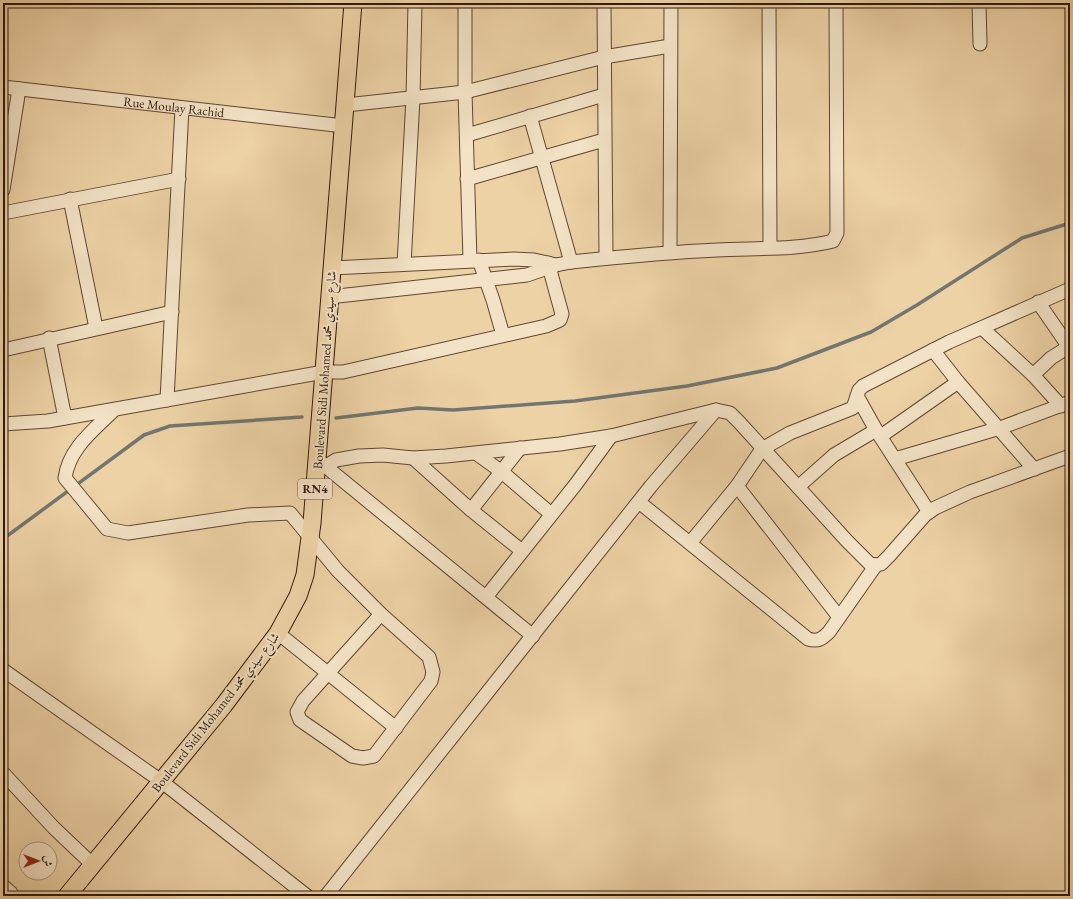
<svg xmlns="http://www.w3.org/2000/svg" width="1073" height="899" viewBox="0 0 1073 899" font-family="'EB Garamond',Amiri,serif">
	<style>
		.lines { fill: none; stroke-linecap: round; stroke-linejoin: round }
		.stream { stroke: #737670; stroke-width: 3.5 }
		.minor-casing { stroke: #5f4631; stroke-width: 15 }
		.major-casing { stroke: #30180a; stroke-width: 19 }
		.minor { stroke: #f3e2c5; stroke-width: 13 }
		.major { stroke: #edd2a6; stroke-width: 17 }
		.labels { text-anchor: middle; stroke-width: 4; stroke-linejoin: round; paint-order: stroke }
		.shield { fill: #f3e2c5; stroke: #6a5542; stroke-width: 1 }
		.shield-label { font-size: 12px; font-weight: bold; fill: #30180a }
		.street-label { font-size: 13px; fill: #30180a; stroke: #f3e2c5 }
	</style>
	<rect width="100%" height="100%" fill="#edd2a6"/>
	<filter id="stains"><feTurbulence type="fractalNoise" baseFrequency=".005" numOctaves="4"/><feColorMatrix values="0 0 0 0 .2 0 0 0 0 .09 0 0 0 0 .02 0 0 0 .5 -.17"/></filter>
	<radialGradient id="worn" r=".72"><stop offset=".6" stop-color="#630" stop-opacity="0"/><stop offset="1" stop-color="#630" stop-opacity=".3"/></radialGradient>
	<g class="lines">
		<path class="stream" d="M 336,418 L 418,408 L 453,410 L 575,401 L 687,386 L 777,368 L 871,332 L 917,305 L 1022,238 L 1070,223
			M 3,539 L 144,435 L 170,426 L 302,417"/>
		<defs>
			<g id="minor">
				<path d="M 465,3 L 465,92 L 470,260"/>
				<path d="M 604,3 L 606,258"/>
				<path d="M 769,3 L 770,247"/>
				<path d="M 979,3 L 980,44"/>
				<path id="s1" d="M 3,87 L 344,126"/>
				<path d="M 346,105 L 465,92 L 604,57 L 670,46"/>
				<path d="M 530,116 L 571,262"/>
				<path d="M 467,135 L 604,95"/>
				<path d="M 467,179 L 604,140"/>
				<path d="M 3,190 L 19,89"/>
				<path d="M 70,199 L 96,328"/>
				<path d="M 3,213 L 179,179"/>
				<path d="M 670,252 L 671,3"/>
				<path d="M 479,260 L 493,300 L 503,335"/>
				<path d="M 404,264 L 413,98 L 415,3"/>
				<path d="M 332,268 L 514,259 L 534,260 L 556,265"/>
				<path d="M 329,297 L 527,275 L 556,265 L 571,262 C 619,257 668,252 717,250 C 753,248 799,250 833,241 L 837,233 L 836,3"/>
				<path d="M 1038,302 L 1069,347"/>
				<path d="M 982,328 L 1033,375 L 1061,406"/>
				<path d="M 49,338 L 65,418"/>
				<path d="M 3,350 L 172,312"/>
				<path d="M 1033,375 L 1051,358 L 1070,346"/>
				<path d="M 958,382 L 1034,469"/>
				<path d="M 857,396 L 876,430"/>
				<path d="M 167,400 L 182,108"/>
				<path d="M 114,410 C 94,430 69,448 65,478 L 107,529 L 128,533 L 248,515 L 290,513 L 338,571 L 381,614 L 429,657 L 433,672 L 431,681 L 374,756 L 363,758 L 352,756 L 300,720 L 297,712 L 303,701 L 381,614"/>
				<path d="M 3,424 L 48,421 L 324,372 L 343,372 L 546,326 L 560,320 L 562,314 L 548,263"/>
				<path d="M 881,436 L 958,382 L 933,350"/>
				<path d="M 520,448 L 471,510 L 522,551"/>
				<path d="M 477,454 L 502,472 L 551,514"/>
				<path d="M 413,458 L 471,510"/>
				<path d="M 895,459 L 1000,428 L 1070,402"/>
				<path d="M 319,461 L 533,636"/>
				<path d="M 326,466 L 336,460 L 359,456 L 383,455 L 413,458 L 446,456 L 560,444 L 611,436 L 716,410 L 730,413 L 739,422 L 847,541 L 870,564 L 876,565 L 881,564 L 889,556 L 925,515 L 935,508 L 970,492 L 1070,456"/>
				<path d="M 737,486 L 839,617"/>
				<path d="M 798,487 L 834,455 L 876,430 L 929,512"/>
				<path d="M 639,502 L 808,639 C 818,642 822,639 829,632 L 876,565"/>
				<path d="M 690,543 L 737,486 L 762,449 L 790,433 L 853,408 L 859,390 L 863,386 L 949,342 L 1070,289"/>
				<path d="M 486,597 L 576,484 L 611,436"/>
				<path d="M 278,633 L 396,728"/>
				<path d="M 3,670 L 161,781 L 307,896"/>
				<path d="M 3,773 L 54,828 L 93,865"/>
				<path d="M 3,886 L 11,893 L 12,896"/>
				<path d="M 326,896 L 651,486 L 716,410"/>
			</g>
			<path id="major" d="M 67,896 L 224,705 L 278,633 L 298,596 L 305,575 L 312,523 L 353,3"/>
		</defs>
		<use href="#minor" class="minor-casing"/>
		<use href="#major" class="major-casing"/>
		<use href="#minor" class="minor"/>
		<use href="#major" class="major"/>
	</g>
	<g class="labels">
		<rect class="shield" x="298" y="479" width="34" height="20" rx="3"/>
		<g class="shield-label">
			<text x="315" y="493">RN4</text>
		</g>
		<g class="street-label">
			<text dy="5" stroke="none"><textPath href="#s1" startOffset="172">Rue Moulay Rachid</textPath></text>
			<text transform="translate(324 370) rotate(-86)" y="5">Boulevard Sidi Mohamed شارع سيدي محمد</text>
			<text transform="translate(215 712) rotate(-52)" y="5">Boulevard Sidi Mohamed شارع سيدي محمد</text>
		</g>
	</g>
	<rect width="1073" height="899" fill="none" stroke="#edd2a6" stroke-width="16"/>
	<rect x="4" y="4" width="1065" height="891" fill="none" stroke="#30180a" stroke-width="2"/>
	<rect x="8" y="8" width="1057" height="883" fill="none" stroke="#30180a"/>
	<g transform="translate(38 861) rotate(90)"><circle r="19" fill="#f3e2c5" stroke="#a5917a"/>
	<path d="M0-3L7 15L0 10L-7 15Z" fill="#8f2418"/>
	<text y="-6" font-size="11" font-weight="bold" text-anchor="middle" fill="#30180a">ش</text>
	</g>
	<rect width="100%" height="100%" filter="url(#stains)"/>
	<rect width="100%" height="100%" fill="url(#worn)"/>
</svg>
